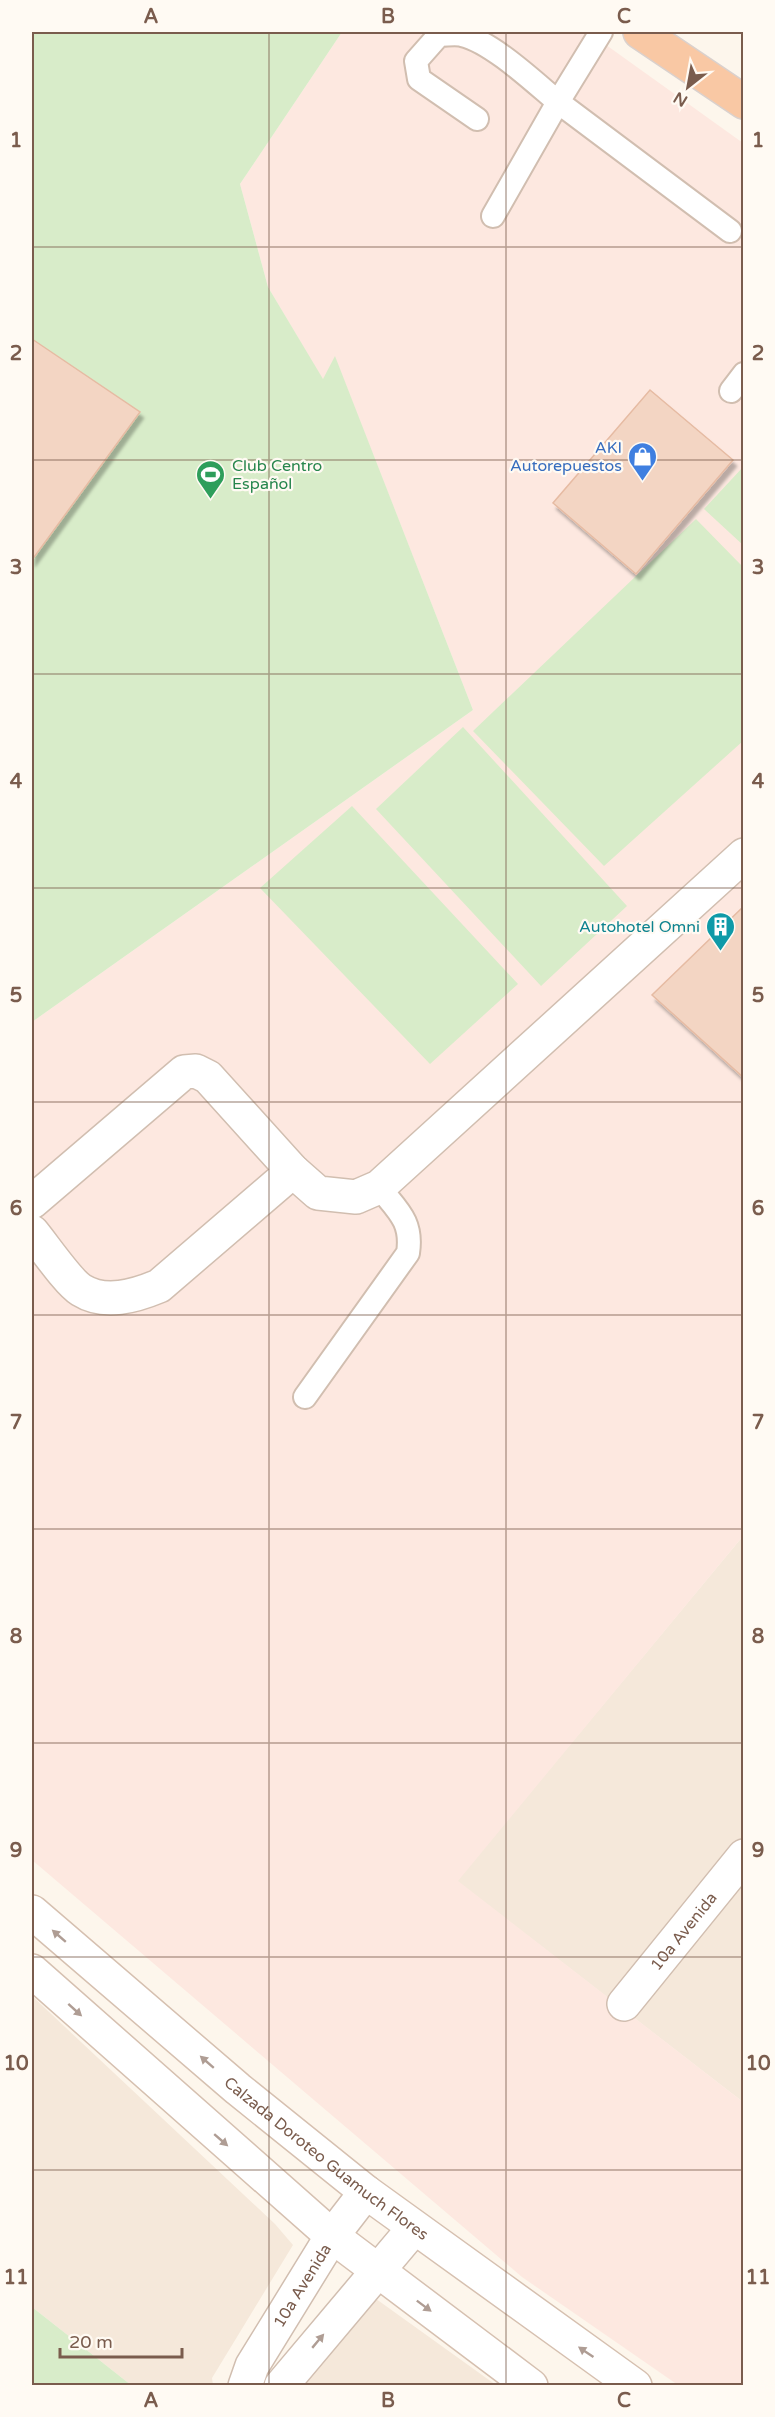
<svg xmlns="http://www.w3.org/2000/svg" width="775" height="2417" viewBox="0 0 775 2417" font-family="'Varela Round',sans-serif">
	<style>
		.residential { fill: #f5e8da }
		.commercial { fill: #fde8e0 }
		.green { fill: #d8ecc9 }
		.building { fill: #f3d5c3; stroke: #e6bba3; stroke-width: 1.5; filter: url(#shadow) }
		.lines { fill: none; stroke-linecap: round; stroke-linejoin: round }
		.service-casing { stroke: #d1beb0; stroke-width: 26 }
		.minor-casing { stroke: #d1beb0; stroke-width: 36 }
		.tertiary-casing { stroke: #d1beb0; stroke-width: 36 }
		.secondary-casing { stroke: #d6c0b0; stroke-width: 36 }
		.trunk-casing { stroke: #dad1cd; stroke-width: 36 }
		.service { stroke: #fff; stroke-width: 22 }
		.minor { stroke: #fff; stroke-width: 33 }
		.tertiary { stroke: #fff; stroke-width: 33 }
		.secondary { stroke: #fff; stroke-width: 33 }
		.trunk { stroke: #f9c8a4; stroke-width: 33 }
		.oneway { fill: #af9d94 }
		.grid { fill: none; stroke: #7a5c4d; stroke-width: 1.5; stroke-opacity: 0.55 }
		.labels { text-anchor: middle; stroke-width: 4.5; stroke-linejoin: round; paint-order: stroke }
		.shop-label { font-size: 16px; fill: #366cbe; stroke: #fffaf3; text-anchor: end }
		.leisure-label { font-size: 16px; fill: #27864d; stroke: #fffaf3; text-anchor: start }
		.culture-label { font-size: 16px; fill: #0d838f; stroke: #fffaf3; text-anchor: end }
		.street-label { font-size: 16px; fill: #7a5c4d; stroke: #fffaf3 }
		.neatline { fill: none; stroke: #7a5c4d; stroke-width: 2 }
		.grid-label { font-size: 20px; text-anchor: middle; font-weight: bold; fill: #7a5c4d }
	</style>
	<defs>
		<filter id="shadow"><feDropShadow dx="3.5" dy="6" stdDeviation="1.5" flood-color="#0004"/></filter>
	</defs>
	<rect width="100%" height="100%" fill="#fdf6ec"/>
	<path class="residential" d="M 743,1536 L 743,2102 L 457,1881 Z
		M 32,1996 L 275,2224 L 293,2245 L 212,2378 L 213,2385 L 131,2385 L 32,2307 Z
		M 372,2296 L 496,2385 L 301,2386 Z"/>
	<path class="commercial" d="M 342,32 L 588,32 L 743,143 L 743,1536 L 458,1881 L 743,2102 L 743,2385 L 678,2385 L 522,2277 L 32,1860 L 32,1022 L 473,710 L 335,357 L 323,380 L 268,287 L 240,184 Z"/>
	<path class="green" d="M 32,32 L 342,32 L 240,184 L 268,287 L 323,379 L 335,356 L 473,710 L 32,1022 Z
		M 743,467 L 743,545 L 704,509 Z
		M 696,519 L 743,567 L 743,741 L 604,866 L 473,731 Z
		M 463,727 L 627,906 L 541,986 L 376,809 Z
		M 352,806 L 518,984 L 430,1064 L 260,888 Z
		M 32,2307 L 131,2385 L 32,2385 Z"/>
	<path class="building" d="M 32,339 L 140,412 L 32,560 Z
		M 650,390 L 733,460 L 636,574 L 553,503 Z
		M 744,906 L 744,1078 L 652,995 Z"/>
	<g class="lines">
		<defs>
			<path id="service" d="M 601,32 L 558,102 L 730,231
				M 477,119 L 419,79 L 416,61 L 439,35 C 447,35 455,33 462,35 C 492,42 534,82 558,102 L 493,216
				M 731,391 L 744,374
				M 305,1397 L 408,1253 C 413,1221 397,1210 379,1187"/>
			<g id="minor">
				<path d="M 32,1202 L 184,1072 L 196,1071 L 208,1077 L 293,1171 L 318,1193 L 356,1197 L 379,1187 L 744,855"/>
				<path d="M 32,1232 C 43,1245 68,1282 81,1290 C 105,1305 135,1296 159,1286 L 293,1171"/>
				<path id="s1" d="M 624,2004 L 744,1856"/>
			</g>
			<g id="tertiary">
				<path id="s2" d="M 245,2386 L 252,2366 L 332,2236 L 366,2192"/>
				<path d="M 281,2386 L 414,2228"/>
			</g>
			<g id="secondary">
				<path id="s3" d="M 32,1912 L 238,2089 L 366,2192 L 635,2386"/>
				<path d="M 32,1971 L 332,2236 L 531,2386"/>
			</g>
			<path id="trunk" d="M 640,32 L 744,102"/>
		</defs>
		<use href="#service" class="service-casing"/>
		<use href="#minor" class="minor-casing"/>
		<use href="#tertiary" class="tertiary-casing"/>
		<use href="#secondary" class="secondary-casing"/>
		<use href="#trunk" class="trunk-casing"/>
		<use href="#service" class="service"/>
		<use href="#minor" class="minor"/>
		<use href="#tertiary" class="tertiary"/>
		<use href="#secondary" class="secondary"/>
		<use href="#trunk" class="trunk"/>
	</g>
	<defs><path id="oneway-solid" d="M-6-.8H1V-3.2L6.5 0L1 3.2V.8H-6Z" transform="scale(1.5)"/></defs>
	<g class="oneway">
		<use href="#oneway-solid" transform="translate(59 1936) rotate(-139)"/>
		<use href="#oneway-solid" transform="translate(75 2010) rotate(42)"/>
		<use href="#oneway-solid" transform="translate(207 2062) rotate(-139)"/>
		<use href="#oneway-solid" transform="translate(221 2140) rotate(41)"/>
		<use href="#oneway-solid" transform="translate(424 2306) rotate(37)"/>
		<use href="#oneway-solid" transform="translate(318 2341) rotate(-50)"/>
		<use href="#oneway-solid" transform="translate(586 2352) rotate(-146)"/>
	</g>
	<path class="grid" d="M 269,32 L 269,2386M 506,32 L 506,2386M 32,247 L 744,247M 32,460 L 744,460M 32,674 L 744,674M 32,888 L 744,888M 32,1102 L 744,1102M 32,1315 L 744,1315M 32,1529 L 744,1529M 32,1743 L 744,1743M 32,1957 L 744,1957M 32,2170 L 744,2170"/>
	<defs>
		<symbol id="shop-pin" viewBox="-11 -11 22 30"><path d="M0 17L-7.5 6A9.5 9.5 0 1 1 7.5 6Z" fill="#3f7fe0" stroke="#fffaf3"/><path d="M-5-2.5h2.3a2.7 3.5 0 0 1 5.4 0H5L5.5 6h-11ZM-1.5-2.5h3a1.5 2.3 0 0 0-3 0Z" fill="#fff"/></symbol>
		<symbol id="stadium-pin" viewBox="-11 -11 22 30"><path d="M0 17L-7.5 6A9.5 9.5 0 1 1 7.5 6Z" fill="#2e9e5b" stroke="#fffaf3"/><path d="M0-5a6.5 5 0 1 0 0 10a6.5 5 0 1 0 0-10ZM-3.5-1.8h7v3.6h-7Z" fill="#fff"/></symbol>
		<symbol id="building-pin" viewBox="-11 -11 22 30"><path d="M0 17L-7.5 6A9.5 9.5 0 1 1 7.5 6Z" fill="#0f9aa8" stroke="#fffaf3"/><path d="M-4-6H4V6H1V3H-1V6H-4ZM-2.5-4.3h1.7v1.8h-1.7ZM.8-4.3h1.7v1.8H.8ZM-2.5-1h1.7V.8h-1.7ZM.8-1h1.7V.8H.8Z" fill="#fff"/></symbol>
	</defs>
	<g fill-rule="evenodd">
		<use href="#shop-pin" x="626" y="440" width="33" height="45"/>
		<use href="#stadium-pin" x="194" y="458" width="33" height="45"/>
		<use href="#building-pin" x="704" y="910" width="33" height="45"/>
	</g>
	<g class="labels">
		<g class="shop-label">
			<text x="622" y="453">AKI<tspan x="622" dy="18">Autorepuestos</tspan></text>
		</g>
		<g class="leisure-label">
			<text x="232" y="471">Club Centro<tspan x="232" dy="18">Español</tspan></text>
		</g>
		<g class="culture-label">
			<text x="700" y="932">Autohotel Omni</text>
		</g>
		<g class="street-label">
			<text dy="6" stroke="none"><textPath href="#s1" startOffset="94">10a Avenida</textPath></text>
			<text dy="6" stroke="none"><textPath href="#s3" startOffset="384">Calzada Doroteo Guamuch Flores</textPath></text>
			<text dy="6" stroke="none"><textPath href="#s2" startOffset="116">10a Avenida</textPath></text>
		</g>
	</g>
	<rect width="775" height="2417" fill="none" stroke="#fffaf3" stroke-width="66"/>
	<g transform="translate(688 87) rotate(211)" stroke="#fffaf3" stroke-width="4.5" paint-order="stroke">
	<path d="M0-4.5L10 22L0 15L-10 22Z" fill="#7a5c4d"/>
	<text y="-9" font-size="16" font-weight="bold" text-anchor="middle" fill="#7a5c4d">N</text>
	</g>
	<path d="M60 2348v9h122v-9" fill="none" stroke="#7a5c4d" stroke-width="3"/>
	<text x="69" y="2348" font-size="18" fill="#7a5c4d" stroke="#fffaf3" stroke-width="4.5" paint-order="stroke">20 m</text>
	<rect x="33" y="33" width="709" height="2351" class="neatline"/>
	<g class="grid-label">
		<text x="151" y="23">A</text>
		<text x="388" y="23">B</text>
		<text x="624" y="23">C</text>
		<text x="16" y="147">1</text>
		<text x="758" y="147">1</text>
		<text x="16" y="360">2</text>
		<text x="758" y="360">2</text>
		<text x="16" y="574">3</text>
		<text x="758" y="574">3</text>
		<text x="16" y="788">4</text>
		<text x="758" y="788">4</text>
		<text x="16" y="1002">5</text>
		<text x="758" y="1002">5</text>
		<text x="16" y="1215">6</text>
		<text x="758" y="1215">6</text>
		<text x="16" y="1429">7</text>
		<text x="758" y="1429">7</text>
		<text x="16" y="1643">8</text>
		<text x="758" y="1643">8</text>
		<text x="16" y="1857">9</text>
		<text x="758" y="1857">9</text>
		<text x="16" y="2070">10</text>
		<text x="758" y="2070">10</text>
		<text x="16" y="2284">11</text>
		<text x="758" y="2284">11</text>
		<text x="151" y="2407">A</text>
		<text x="388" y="2407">B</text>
		<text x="624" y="2407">C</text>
	</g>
</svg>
